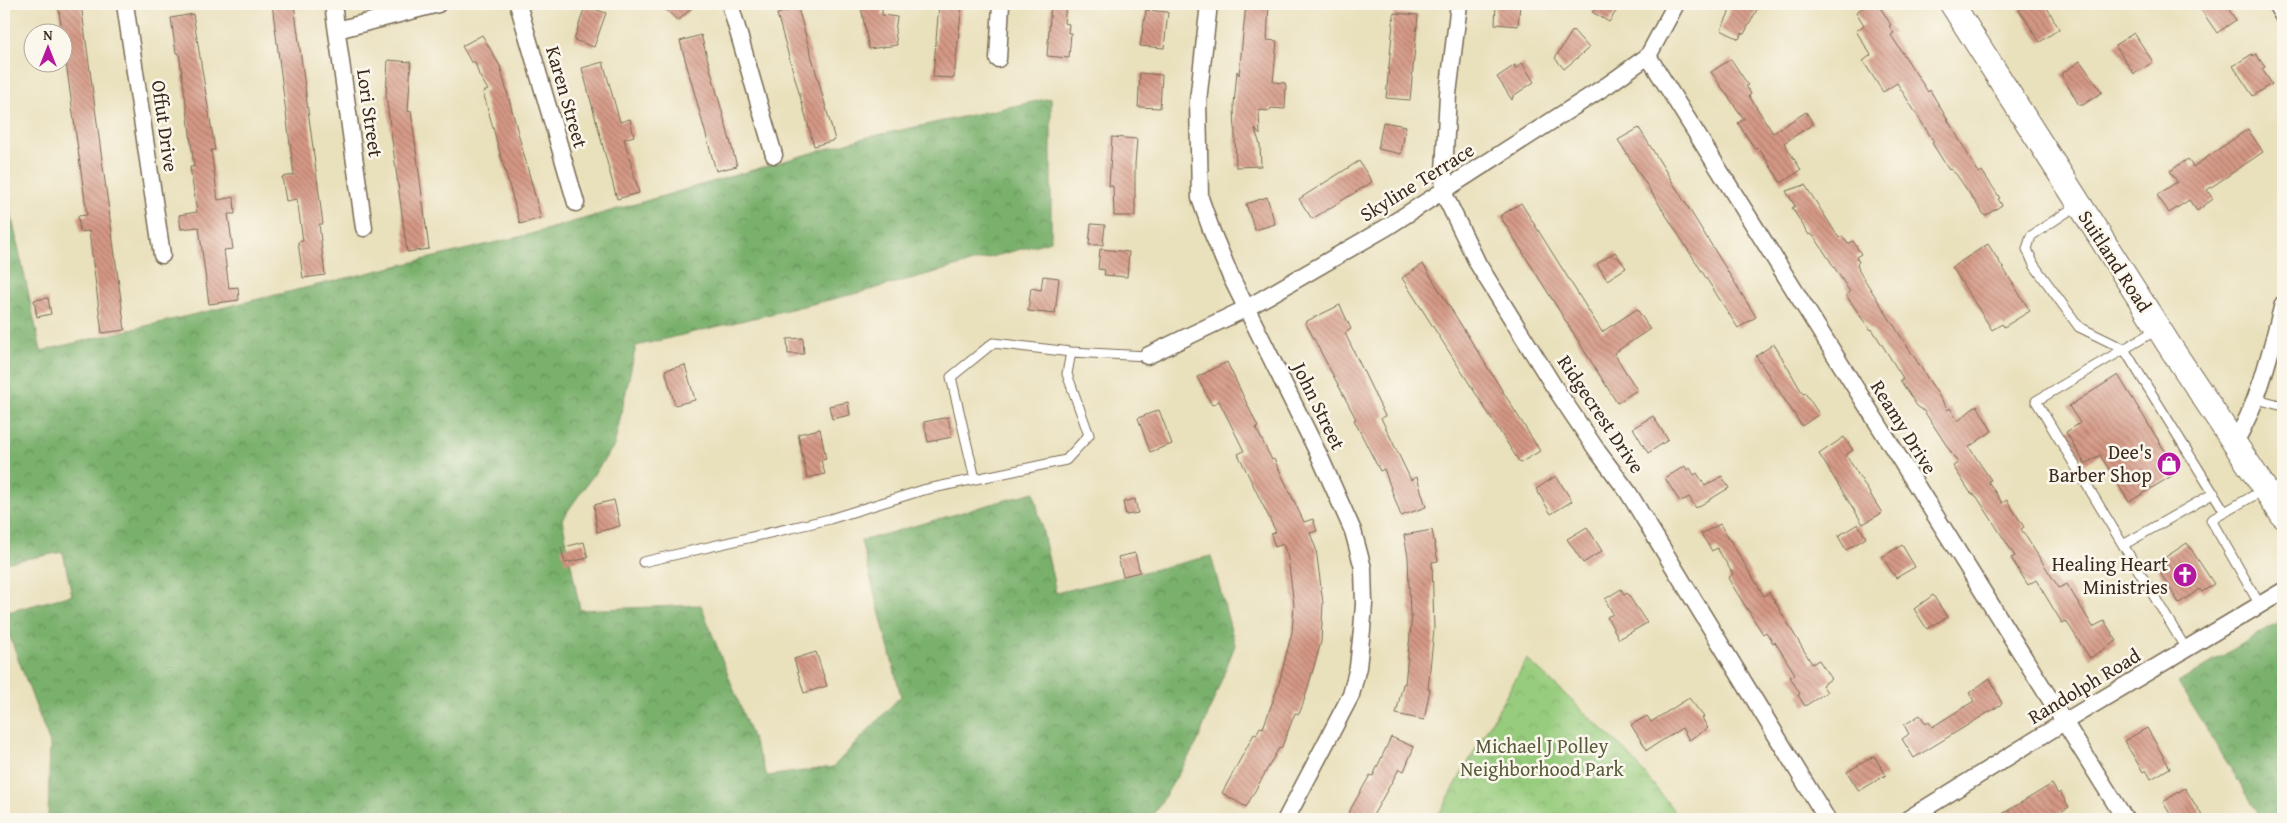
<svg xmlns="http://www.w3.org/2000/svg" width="2287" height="823" viewBox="0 0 2287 823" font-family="'Gentium Book Plus',serif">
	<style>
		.forest { fill: url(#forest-crowns); stroke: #5a6d45 }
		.park { fill: url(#park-crowns); stroke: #697b4e }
		.building { fill: url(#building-back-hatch) }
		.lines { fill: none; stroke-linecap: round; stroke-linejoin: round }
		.service-casing { stroke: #786a55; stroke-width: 11 }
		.minor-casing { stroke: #786a55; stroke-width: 19 }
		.secondary-casing { stroke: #786a55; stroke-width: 26 }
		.service { stroke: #fff; stroke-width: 9 }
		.minor { stroke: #fff; stroke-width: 16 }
		.secondary { stroke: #fff; stroke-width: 24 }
		.labels { text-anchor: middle; stroke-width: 5; stroke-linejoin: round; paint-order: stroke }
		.street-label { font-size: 20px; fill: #3b2a1e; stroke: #fbf7ec }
		.poi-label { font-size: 20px; fill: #3b2a1e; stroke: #fbf7ec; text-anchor: end }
		.park-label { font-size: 20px; fill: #575b3a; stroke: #fbf7ec }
	</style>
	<defs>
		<pattern id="forest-crowns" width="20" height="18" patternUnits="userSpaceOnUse" patternTransform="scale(1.25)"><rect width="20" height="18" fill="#79b06c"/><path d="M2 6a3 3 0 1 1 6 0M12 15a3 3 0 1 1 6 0" fill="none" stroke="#648f58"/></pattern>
		<pattern id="park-crowns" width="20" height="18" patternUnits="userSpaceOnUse" patternTransform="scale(1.25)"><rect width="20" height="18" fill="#97cc7d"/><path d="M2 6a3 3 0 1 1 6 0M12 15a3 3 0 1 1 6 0" fill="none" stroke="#83af6c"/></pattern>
		<pattern id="building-back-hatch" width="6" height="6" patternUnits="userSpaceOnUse" patternTransform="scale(1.25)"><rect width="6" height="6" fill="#d59885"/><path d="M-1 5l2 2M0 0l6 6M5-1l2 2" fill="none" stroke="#ae7c6c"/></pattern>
	</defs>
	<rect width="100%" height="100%" fill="#fbf7ec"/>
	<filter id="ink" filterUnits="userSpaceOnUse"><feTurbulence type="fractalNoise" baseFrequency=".02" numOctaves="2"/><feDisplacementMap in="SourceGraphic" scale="10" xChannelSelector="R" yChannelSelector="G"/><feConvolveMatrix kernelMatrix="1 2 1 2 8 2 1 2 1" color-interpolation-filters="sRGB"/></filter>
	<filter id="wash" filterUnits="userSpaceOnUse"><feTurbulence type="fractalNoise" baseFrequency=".0096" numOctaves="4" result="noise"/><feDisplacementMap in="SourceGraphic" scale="20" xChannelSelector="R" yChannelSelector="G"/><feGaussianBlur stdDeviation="1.12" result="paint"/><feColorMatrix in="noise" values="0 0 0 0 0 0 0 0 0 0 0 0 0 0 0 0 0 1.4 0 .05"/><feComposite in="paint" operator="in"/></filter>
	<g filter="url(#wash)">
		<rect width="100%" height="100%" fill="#e9e0bc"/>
		<path class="forest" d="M 1051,98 L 1051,241 L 858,293 L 636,346 L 614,446 L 562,519 L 580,610 L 701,605 L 767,776 L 833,767 L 901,696 L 861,541 L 1034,492 L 1056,593 L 1211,556 L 1235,645 L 1197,743 L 1151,819 L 48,819 L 50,744 L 4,621 L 4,613 L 72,595 L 63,552 L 4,563 L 4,182 L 41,351 L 531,234 L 864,138 Z
			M 2283,619 L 2283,819 L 2262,819 L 2178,683 Z"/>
		<path class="park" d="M 1527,659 L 1627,752 L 1681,819 L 1436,819 Z"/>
		<g id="blocks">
			<path class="building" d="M 58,4 L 81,4 L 125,330 L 102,333 L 89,231 L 80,232 L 78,216 L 87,215 Z
				M 272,4 L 294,4 L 323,224 L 319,224 L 325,275 L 303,278 L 298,242 L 303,241 L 297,199 L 286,201 L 282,177 L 294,175 Z
				M 660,4 L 696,4 L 678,21 Z
				M 939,4 L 962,4 L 954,78 L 933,77 Z
				M 1051,4 L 1066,4 L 1064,23 L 1069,24 L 1068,33 L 1071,33 L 1069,58 L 1047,56 Z
				M 1246,4 L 1269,4 L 1267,40 L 1277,41 L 1273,82 L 1285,83 L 1286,86 L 1285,109 L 1271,108 L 1270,111 L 1259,110 L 1260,135 L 1255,129 L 1260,145 L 1261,166 L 1236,167 L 1234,105 L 1237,71 L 1239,75 Z
				M 1496,4 L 1520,4 L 1518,26 L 1495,24 Z
				M 1602,4 L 1621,4 L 1609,22 L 1592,12 Z
				M 1733,4 L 1760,4 L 1744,34 L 1742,33 L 1739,39 L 1721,30 Z
				M 1868,4 L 1878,4 L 1891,25 L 1889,26 L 1894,33 L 1891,35 L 1928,92 L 1930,90 L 1979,173 L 1982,171 L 2000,198 L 1998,199 L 2002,205 L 1985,216 L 1956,174 L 1950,169 L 1949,170 L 1932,143 L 1934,142 L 1897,83 L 1883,92 L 1863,61 L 1871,55 L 1856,31 L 1864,25 L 1856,12 Z
				M 2028,4 L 2045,4 L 2059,29 L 2040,42 L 2019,10 Z
				M 2197,4 L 2225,4 L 2236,20 L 2217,33 Z
				M 882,5 L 882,15 L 897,17 L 895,31 L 897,45 L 869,49 L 861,7 Z
				M 585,6 L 606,13 L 594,47 L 574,40 Z
				M 798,8 L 835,140 L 814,146 L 777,14 Z
				M 1146,10 L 1168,12 L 1164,48 L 1140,46 Z
				M 1394,13 L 1418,15 L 1410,100 L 1386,98 Z
				M 193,14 L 215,150 L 211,150 L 218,200 L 234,197 L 235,214 L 228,214 L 233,249 L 224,250 L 229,288 L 238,287 L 239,300 L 209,304 L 199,227 L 181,229 L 179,215 L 197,212 L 190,167 L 194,167 L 188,117 L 179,53 L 176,53 L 171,18 Z
				M 1573,30 L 1589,48 L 1564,69 L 1555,58 Z
				M 2134,33 L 2153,62 L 2134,74 L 2115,45 Z
				M 482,35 L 500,66 L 541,218 L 520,224 L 483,92 L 488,90 L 479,75 L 475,62 L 471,62 L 462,46 Z
				M 701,35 L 737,166 L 716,171 L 680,41 Z
				M 2252,54 L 2253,56 L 2256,54 L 2265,67 L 2262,69 L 2272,84 L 2253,96 L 2233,66 Z
				M 1731,59 L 1748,85 L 1746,86 L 1751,94 L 1749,96 L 1773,133 L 1806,112 L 1813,124 L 1784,143 L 1801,170 L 1781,183 L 1762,153 L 1757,148 L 1755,149 L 1738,123 L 1744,119 L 1711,72 Z
				M 388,60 L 411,62 L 408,112 L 411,111 L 429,249 L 407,252 L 386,95 Z
				M 2080,61 L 2102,92 L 2083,105 L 2079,105 L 2061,74 Z
				M 603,62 L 620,122 L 630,119 L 634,136 L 624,139 L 639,193 L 617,199 L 582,68 Z
				M 1522,63 L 1534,82 L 1513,96 L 1512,100 L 1497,77 L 1515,65 L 1515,69 Z
				M 1140,73 L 1162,75 L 1160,108 L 1138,107 Z
				M 1383,122 L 1406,126 L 1401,154 L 1378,149 Z
				M 1639,128 L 1756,317 L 1738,328 L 1618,140 Z
				M 2248,129 L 2263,152 L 2207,190 L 2213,199 L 2197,211 L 2189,200 L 2169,213 L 2157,195 L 2177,182 L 2170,171 L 2188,159 L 2193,167 Z
				M 1112,137 L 1137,139 L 1135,164 L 1135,216 L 1114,216 L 1113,186 L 1109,186 Z
				M 1359,161 L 1372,182 L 1312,219 L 1299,199 Z
				M 1805,185 L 1839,238 L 1842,236 L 1848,244 L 1853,241 L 1861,254 L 1856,257 L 1859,262 L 1857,264 L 1859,271 L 1948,410 L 1950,408 L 1958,421 L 1977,405 L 1992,431 L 1969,447 L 1991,480 L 1988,481 L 2002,503 L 2007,500 L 2024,527 L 2021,529 L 2059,588 L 2067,584 L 2093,627 L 2104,621 L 2117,641 L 2090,658 L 2066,621 L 2062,623 L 2036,580 L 2028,585 L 2011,558 L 2015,556 L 1977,497 L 1970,492 L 1953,466 L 1958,463 L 1924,411 L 1917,406 L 1900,380 L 1903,378 L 1872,329 L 1871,330 L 1863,320 L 1846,295 L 1850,292 L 1816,239 L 1811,234 L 1809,235 L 1792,208 L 1795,206 L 1786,191 Z
				M 1267,197 L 1275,224 L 1255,230 L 1246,204 Z
				M 1521,203 L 1602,332 L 1637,309 L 1650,329 L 1614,353 L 1637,390 L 1617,403 L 1500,216 Z
				M 1091,224 L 1105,225 L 1103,245 L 1089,245 Z
				M 1988,244 L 2030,311 L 2004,327 L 2002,324 L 1992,330 L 1952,267 Z
				M 1100,249 L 1129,252 L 1127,277 L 1104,275 L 1105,270 L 1098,269 Z
				M 1615,252 L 1626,268 L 1607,280 L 1597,264 Z
				M 1423,264 L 1540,451 L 1520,463 L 1402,278 Z
				M 1043,276 L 1059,278 L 1055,314 L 1028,311 L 1031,288 L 1041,290 Z
				M 48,298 L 51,314 L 37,317 L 34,300 Z
				M 1340,305 L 1351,329 L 1345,333 L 1385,416 L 1381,418 L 1411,480 L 1417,477 L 1426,507 L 1401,516 L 1384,469 L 1380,471 L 1354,420 L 1356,419 L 1305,322 Z
				M 803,338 L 804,354 L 788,354 L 787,339 Z
				M 1774,344 L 1803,394 L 1805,393 L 1819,414 L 1802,426 L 1756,356 Z
				M 1227,362 L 1258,427 L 1256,428 L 1272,460 L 1274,459 L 1304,522 L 1313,519 L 1317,531 L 1310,533 L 1316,549 L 1323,603 L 1321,642 L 1303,704 L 1299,714 L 1295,713 L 1281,749 L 1279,748 L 1246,807 L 1222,793 L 1254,734 L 1256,735 L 1260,727 L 1263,728 L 1278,687 L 1292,632 L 1294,605 L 1288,558 L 1283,544 L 1275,547 L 1271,534 L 1276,532 L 1238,454 L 1244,451 L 1219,401 L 1212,405 L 1197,377 Z
				M 685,365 L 695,400 L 675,405 L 665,370 Z
				M 2118,375 L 2178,472 L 2129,502 L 2100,455 L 2085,464 L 2066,432 L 2080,423 L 2069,406 Z
				M 848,402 L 850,415 L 832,419 L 829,406 Z
				M 1159,410 L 1172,444 L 1150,452 L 1138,418 Z
				M 1653,416 L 1668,440 L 1648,453 L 1633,428 Z
				M 948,417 L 952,437 L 928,442 L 924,422 Z
				M 820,429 L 826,459 L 821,460 L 825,474 L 807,478 L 798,434 Z
				M 1844,437 L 1853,450 L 1846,455 L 1882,513 L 1863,524 L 1819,454 Z
				M 1685,466 L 1687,470 L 1690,468 L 1694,475 L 1697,473 L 1705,486 L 1722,476 L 1729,488 L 1696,508 L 1689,497 L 1680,502 L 1665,478 Z
				M 1556,476 L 1572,501 L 1551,514 L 1536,489 Z
				M 1135,499 L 1138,513 L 1126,515 L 1123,502 Z
				M 614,500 L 620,526 L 597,532 L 594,505 Z
				M 1720,524 L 1764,596 L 1769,592 L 1812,664 L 1819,660 L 1831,679 L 1822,685 L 1827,692 L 1805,706 L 1798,695 L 1800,694 L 1790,677 L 1795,674 L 1775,642 L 1773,643 L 1766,632 L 1763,634 L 1737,593 L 1728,578 L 1733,574 L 1717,548 L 1712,551 L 1701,534 Z
				M 1858,524 L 1866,538 L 1846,550 L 1838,536 Z
				M 1587,527 L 1602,551 L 1583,563 L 1567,539 Z
				M 1432,530 L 1438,561 L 1432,562 L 1434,629 L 1428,689 L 1430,689 L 1424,720 L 1396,714 L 1403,684 L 1405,684 L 1412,616 L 1410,616 L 1408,557 L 1404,535 Z
				M 584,542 L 588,558 L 565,563 L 561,548 Z
				M 2187,543 L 2214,584 L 2202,592 L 2200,589 L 2179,603 L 2155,564 Z
				M 1902,545 L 1915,567 L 1896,578 L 1882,557 Z
				M 1135,553 L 1140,572 L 1123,576 L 1118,557 Z
				M 1621,589 L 1624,595 L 1627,593 L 1647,623 L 1619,639 L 1607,617 L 1613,614 L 1605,599 Z
				M 1933,595 L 1947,617 L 1927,629 L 1914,609 Z
				M 816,652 L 827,686 L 804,693 L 794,659 Z
				M 1990,678 L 2002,704 L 1914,758 L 1902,739 L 1909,734 L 1904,725 L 1920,715 L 1926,724 L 1929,722 L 1932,727 L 1974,701 L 1969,693 Z
				M 1689,698 L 1704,717 L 1702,718 L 1708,728 L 1689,740 L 1682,728 L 1647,750 L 1631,725 L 1647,716 L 1651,722 Z
				M 2147,728 L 2170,768 L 2151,779 L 2146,770 L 2143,772 L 2124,741 Z
				M 1391,737 L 1414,747 L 1404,771 L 1399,769 L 1371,819 L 1345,819 L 1370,775 L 1373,776 Z
				M 1874,756 L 1886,775 L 1859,791 L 1847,772 Z
				M 2052,784 L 2058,794 L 2060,792 L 2069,807 L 2049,819 L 1994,819 Z
				M 2185,788 L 2204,819 L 2173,819 L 2163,802 Z"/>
		</g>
	</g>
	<g filter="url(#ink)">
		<use href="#blocks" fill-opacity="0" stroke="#786a55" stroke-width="1"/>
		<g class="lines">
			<defs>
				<path id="service" d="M 2079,204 L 2031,236 L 2027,249 L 2034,265 L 2079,327 L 2124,349 L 2225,512
					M 2158,329 L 2036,401 L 2186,649
					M 2257,399 L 2283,406
					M 975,479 L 951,377 L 993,343 L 1071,352 L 1147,356
					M 2123,545 L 2214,493
					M 643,562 L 830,519 L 923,490 L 1066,460 L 1089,435 L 1067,374 L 1071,352
					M 2260,605 L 2211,520 L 2265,489"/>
				<path id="minor" d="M 125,4 L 162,255
					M 333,4 L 364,228
					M 518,4 L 576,203
					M 730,4 L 774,155
					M 1209,4 L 1198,101 L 1200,198 L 1212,232 L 1230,275 L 1319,455 L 1353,531 L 1363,568 L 1364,604 L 1362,630 L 1358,667 L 1351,695 L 1286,819
					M 1459,4 L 1448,94 L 1443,192 L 1478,264 L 1553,385 L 1598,452 L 1628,492 L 1827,819
					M 2276,4 L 2283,16
					M 337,30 L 438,4
					M 1648,56 L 2125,819
					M 998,59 L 1001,4
					M 1147,356 L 1247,308 L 1387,227 L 1609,84 L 1648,56 L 1676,4
					M 2234,444 C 2260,400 2270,353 2283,304
					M 1908,819 L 2064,722 L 2283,591"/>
				<path id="secondary" d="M 1952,4 L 2171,348 L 2283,516"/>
			</defs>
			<use href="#service" class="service-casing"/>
			<use href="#minor" class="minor-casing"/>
			<use href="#secondary" class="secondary-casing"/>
			<use href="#service" class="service"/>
			<use href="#minor" class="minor"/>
			<use href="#secondary" class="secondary"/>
		</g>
	</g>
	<defs>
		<symbol id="shop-disc" viewBox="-11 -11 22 22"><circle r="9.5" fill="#b5179e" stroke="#fbf7ec"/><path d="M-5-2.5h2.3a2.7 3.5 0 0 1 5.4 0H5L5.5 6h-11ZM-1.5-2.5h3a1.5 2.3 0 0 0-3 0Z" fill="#fff"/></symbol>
		<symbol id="church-disc" viewBox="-11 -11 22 22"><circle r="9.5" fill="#b5179e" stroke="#fbf7ec"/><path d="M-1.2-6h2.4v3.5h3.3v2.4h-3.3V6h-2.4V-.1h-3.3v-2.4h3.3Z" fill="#fff"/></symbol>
	</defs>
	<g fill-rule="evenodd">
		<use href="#shop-disc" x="2155" y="450" width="28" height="28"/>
		<use href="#church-disc" x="2171" y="561" width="28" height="28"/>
	</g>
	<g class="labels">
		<g class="street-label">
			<text transform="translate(567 97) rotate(74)" y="7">Karen Street</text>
			<text transform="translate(370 113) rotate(82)" y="7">Lori Street</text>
			<text transform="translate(165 126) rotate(82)" y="7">Offut Drive</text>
			<text transform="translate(1417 182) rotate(-32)" y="7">Skyline Terrace</text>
			<text transform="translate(2115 261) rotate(57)" y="7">Suitland Road</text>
			<text transform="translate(1319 406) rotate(64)" y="7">John Street</text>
			<text transform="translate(1601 414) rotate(56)" y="7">Ridgecrest Drive</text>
			<text transform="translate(1904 427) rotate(58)" y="7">Reamy Drive</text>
			<text transform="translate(2084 686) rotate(-31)" y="7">Randolph Road</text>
		</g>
		<g class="poi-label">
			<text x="2152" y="459">Dee's<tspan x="2152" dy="23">Barber Shop</tspan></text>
			<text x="2168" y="571">Healing Heart<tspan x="2168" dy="23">Ministries</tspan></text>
		</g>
		<g class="park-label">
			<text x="1542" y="753">Michael J Polley<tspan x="1542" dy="23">Neighborhood Park</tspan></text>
		</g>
	</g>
	<rect width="2287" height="823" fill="none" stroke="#fbf7ec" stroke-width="20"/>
	<g transform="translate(48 48)"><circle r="24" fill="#fbf7ec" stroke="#aea59a"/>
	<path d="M0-4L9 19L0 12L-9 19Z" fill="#b5179e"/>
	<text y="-8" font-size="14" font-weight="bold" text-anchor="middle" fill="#3b2a1e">N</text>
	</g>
</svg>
